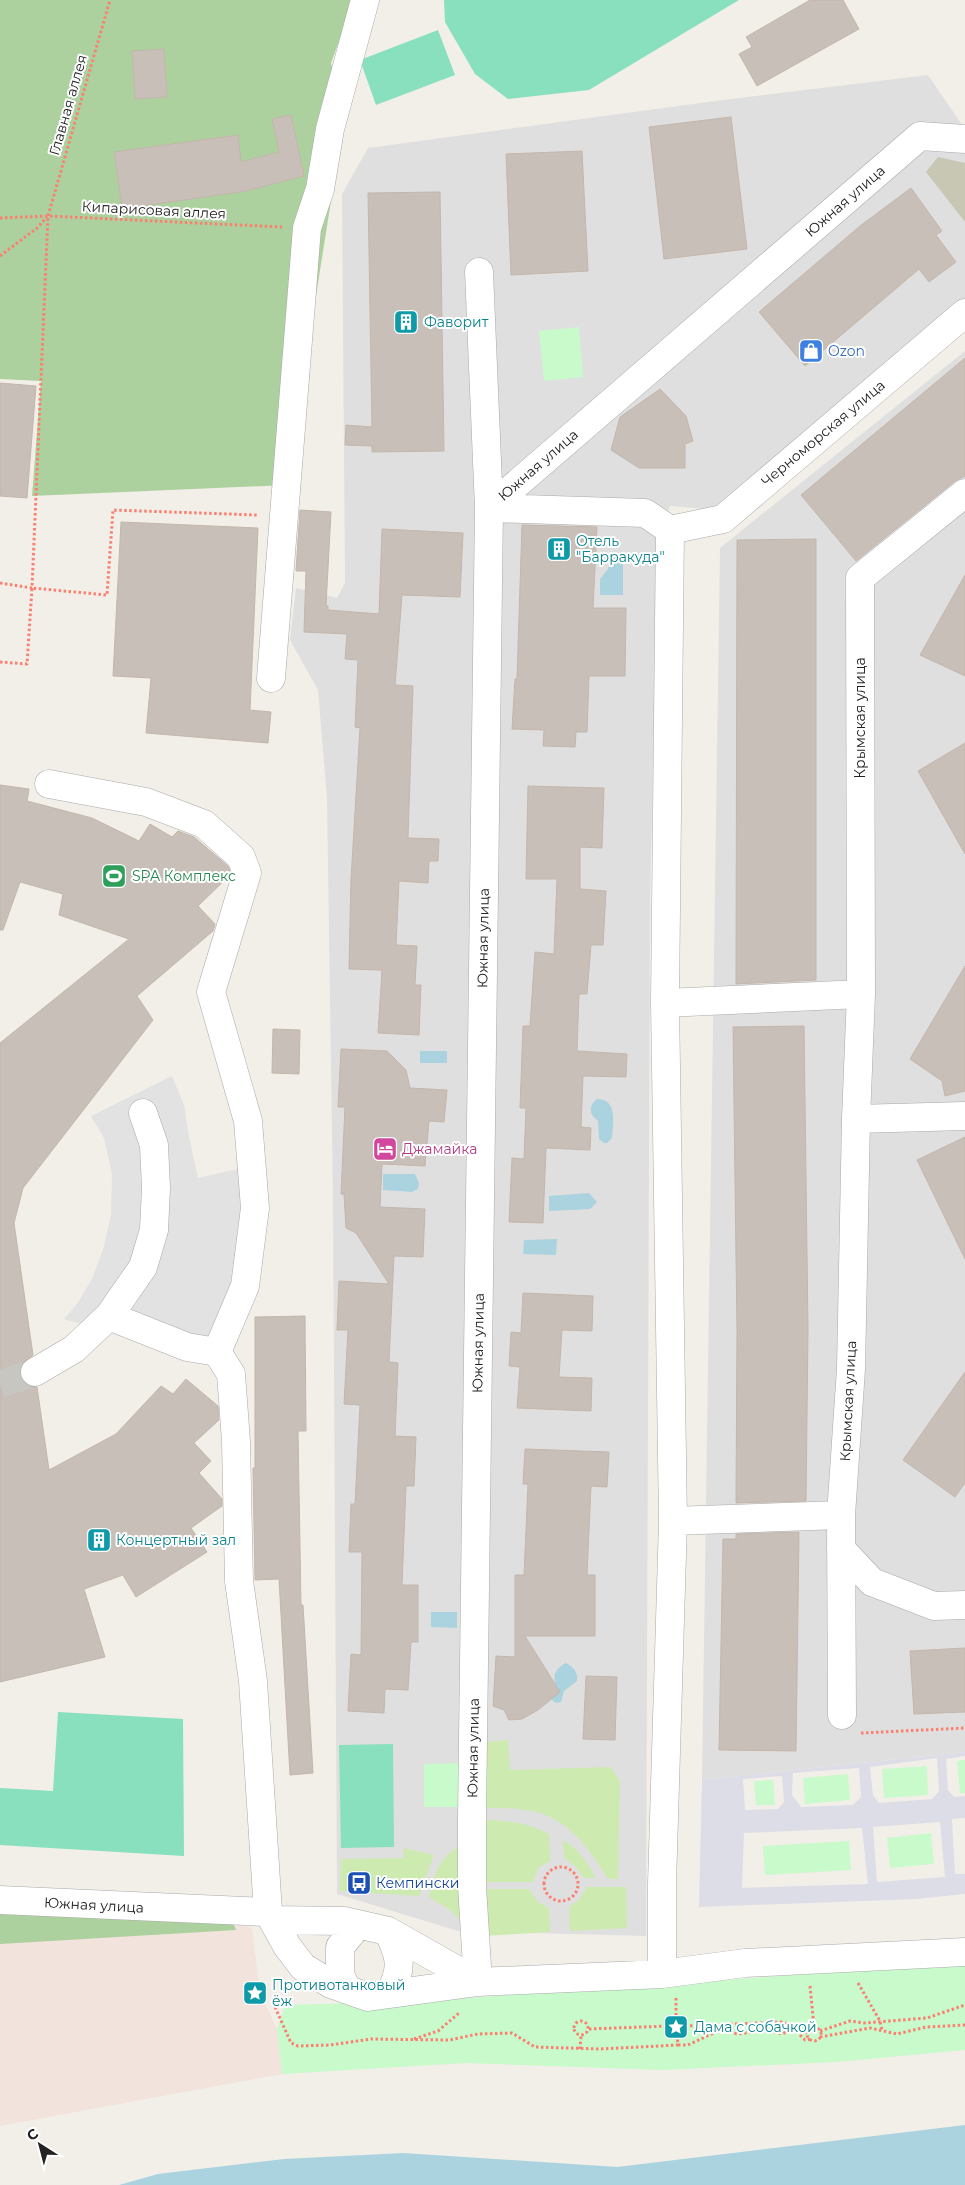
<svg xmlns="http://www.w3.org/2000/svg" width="965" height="2185" viewBox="0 0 965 2185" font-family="Montserrat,sans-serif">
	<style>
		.residential { fill: #e0dfdf }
		.military { fill: #f3e3dd }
		.construction { fill: #c7c7b4 }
		.grass { fill: #cdebb0 }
		.forest { fill: #add19e }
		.park { fill: #c8facc }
		.pitch { fill: #88e0be }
		.parking { fill: #e2e2e2 }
		.plaza { fill: #dddde8; fill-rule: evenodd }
		.water { fill: #aad3df }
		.building { fill: #c7bfb8; stroke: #c4b6ab }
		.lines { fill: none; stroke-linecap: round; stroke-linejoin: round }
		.minor-tunnel { stroke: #c8c6c1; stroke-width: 28; stroke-dasharray: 28 14; stroke-linecap: butt }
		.minor-casing { stroke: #a9a9a9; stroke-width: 29 }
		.path { stroke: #fa8072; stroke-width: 3; stroke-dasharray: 2.5 2.5; stroke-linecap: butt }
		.minor { stroke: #fff; stroke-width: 28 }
		.labels { text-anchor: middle; stroke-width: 4; stroke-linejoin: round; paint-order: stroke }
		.street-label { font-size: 14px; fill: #222; stroke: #fff }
		.culture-label { font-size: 14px; fill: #0d838f; stroke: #fff; text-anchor: start }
		.shop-label { font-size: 14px; fill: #366cbe; stroke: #fff; text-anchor: start }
		.leisure-label { font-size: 14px; fill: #27864d; stroke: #fff; text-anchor: start }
		.hotel-label { font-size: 14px; fill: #b23c85; stroke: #fff; text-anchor: start }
		.transit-label { font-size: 14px; fill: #164399; stroke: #fff; text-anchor: start }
	</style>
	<rect width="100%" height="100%" fill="#f2efe9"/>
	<path class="residential" d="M 928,75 L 965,129 L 965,311 L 728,511 L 670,506 L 658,542 L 650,900 L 646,1936 L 458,1931 L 337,1894 L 333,1198 L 327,798 L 318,690 L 290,640 L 296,588 L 337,598 L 345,583 L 342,194 L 368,148 L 715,101 Z
		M 965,351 L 965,1752 L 702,1780 L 720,548 Z"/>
	<path class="military" d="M 241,1925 L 252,1928 L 260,1993 L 277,2029 L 282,2074 L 0,2126 L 0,1937 Z"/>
	<path class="construction" d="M 938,157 L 965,163 L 965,222 L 926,172 Z"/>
	<path class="grass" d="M 508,1740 L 510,1770 L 611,1767 L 620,1781 L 618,1879 L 608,1879 C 593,1854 572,1824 543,1814 C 525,1808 505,1808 486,1808 L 485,1742 Z
		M 484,1820 C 510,1821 525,1822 549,1834 L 550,1861 L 538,1868 L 533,1882 L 480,1882 Z
		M 563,1840 C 579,1849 587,1862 596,1878 L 584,1878 L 575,1866 L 564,1858 Z
		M 459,1846 L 462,1915 L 460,1920 L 450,1910 L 429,1897 C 435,1874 437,1860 459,1846 Z
		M 404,1848 L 434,1855 L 419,1896 L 340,1891 L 341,1859 L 403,1858 Z
		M 587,1887 L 626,1887 L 627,1928 L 570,1931 L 569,1907 L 579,1900 Z
		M 479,1889 L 529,1889 L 538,1902 L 549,1908 L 550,1932 L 483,1936 Z"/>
	<path class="forest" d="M 0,0 L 362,0 L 349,14 L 331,63 L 344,119 L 286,485 L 32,496 L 41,381 L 0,379 Z
		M 0,1910 L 231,1917 L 236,1930 L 0,1944 Z"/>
	<path class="park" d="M 579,327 L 583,377 L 544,381 L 539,331 Z
		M 965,1760 L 965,1793 L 960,1793 L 957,1761 Z
		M 463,1763 L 463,1807 L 424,1807 L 424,1764 Z
		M 927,1766 L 928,1795 L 884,1798 L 882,1769 Z
		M 848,1774 L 850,1800 L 805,1804 L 803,1778 Z
		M 773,1780 L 775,1805 L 756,1805 L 754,1781 Z
		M 931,1833 L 934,1864 L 890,1868 L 887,1838 Z
		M 849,1841 L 851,1870 L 765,1875 L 763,1846 Z
		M 965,1963 L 965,2050 L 836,2062 L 661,2070 L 465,2063 L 282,2074 L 277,2029 L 285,2005 L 426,2001 Z"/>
	<path class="pitch" d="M 444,0 L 739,0 L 589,90 L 508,99 L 475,74 L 445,22 Z
		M 438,30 L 455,75 L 376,105 L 360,60 Z
		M 58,1712 L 183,1719 L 184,1856 L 0,1845 L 0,1788 L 53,1791 Z
		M 393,1744 L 394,1847 L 341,1848 L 339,1745 Z"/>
	<path class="parking" d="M 172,1076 L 184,1105 L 189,1137 L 198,1178 L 252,1166 L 241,1289 L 211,1334 L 190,1360 L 146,1343 L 64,1319 L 77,1304 L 92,1279 L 104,1247 L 111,1215 L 112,1174 L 104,1138 L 91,1116 Z"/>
	<path class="plaza" d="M 965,1752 L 965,1756 L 946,1759 L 948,1790 L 954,1797 L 965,1796 L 965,1818 L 952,1819 L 955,1874 L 965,1874 L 965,1894 L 916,1899 L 699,1907 L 702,1780 ZM 937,1758 L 939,1791 L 932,1799 L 879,1803 L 873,1795 L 870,1767 ZM 859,1768 L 861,1797 L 853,1805 L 801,1807 L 792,1795 L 793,1773 ZM 782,1776 L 784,1802 L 778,1809 L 745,1810 L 743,1779 ZM 940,1822 L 945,1877 L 877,1882 L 873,1827 ZM 862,1828 L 868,1884 L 742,1888 L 744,1833 Z"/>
	<path class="water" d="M 611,556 L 623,556 L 623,595 L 600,595 L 600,579 L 608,569 Z
		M 420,1051 L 447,1051 L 447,1063 L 420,1063 Z
		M 597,1099 C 618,1099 613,1123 612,1138 L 607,1143 L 604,1143 L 599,1139 L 598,1121 C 589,1114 588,1106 597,1099 Z
		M 383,1174 L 415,1174 L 419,1183 L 418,1189 L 412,1192 L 383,1190 Z
		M 589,1193 L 597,1202 L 590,1209 L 549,1211 L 549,1196 Z
		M 557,1239 L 556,1255 L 523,1254 L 524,1240 Z
		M 431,1612 L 457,1612 L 457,1628 L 431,1627 Z
		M 566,1663 C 574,1668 578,1671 577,1681 L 564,1691 L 561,1702 L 556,1703 L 552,1700 L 557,1689 C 552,1677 554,1669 566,1663 Z
		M 965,2125 L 965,2185 L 119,2185 L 158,2174 L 284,2159 L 403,2153 L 617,2167 Z"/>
	<path class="building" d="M 810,0 L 843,0 L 859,29 L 757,86 L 739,54 L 752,47 L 746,37 Z
		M 164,49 L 167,97 L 135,99 L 132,51 Z
		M 291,115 L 304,176 L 246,191 L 122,209 L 114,152 L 238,135 L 241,162 L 279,152 L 272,119 Z
		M 731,117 L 747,249 L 664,259 L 649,127 Z
		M 582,151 L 588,271 L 511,275 L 506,154 Z
		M 911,188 L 942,231 L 936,235 L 956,262 L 929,282 L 919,269 L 805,366 L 759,312 L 860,226 Z
		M 440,192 L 444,451 L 372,452 L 372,446 L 345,445 L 346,425 L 372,427 L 368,193 Z
		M 965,358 L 965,476 L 955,481 L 856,561 L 801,495 Z
		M 0,383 L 36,386 L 27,498 L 0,496 Z
		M 660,389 L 686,416 L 693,441 L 685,444 L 685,468 L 639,468 L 611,450 L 620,417 Z
		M 300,510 L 331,512 L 326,606 L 328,606 L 328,610 L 379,614 L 382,529 L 463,533 L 460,597 L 402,595 L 395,685 L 413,686 L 408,838 L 439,839 L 438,861 L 429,861 L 428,883 L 399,881 L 396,945 L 417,946 L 415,985 L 421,985 L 419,1035 L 378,1033 L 382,970 L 349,969 L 351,879 L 360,728 L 355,727 L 358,660 L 345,659 L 347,634 L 304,632 L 306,571 L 296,571 Z
		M 121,522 L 258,528 L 250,710 L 271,712 L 268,743 L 146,733 L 151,678 L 113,676 Z
		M 522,525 L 597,527 L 593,608 L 626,608 L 625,676 L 589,676 L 587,732 L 576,732 L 575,747 L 543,746 L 544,730 L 512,729 L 515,679 L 517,679 Z
		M 816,539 L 816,980 L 736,984 L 737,540 Z
		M 965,575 L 965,676 L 920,655 Z
		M 965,743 L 965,854 L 918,771 Z
		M 0,785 L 29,789 L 27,801 L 92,818 L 139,841 L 150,824 L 172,837 L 178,831 L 194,837 L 228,866 L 231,874 L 198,906 L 215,924 L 213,931 L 137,996 L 153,1020 L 23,1188 L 14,1223 L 33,1355 L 22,1364 L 19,1373 L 22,1380 L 27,1385 L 37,1387 L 49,1470 L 116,1434 L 161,1386 L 173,1394 L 186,1379 L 218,1406 L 219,1420 L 194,1443 L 211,1461 L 199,1473 L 222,1499 L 222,1506 L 191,1528 L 207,1552 L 136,1597 L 123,1575 L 84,1589 L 105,1657 L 0,1682 L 0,1043 L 129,939 L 59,915 L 63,894 L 20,882 L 3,930 L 0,930 Z
		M 528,786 L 604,788 L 602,848 L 580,847 L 580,889 L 606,891 L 603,945 L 591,945 L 587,994 L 579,994 L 577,1051 L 627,1054 L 626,1077 L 583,1076 L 581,1127 L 591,1128 L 590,1150 L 546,1148 L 543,1223 L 509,1222 L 512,1158 L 524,1159 L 526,1108 L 520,1108 L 523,1026 L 530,1026 L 535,952 L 554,954 L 557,879 L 526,879 Z
		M 965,966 L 965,1091 L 945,1096 L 942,1081 L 910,1059 Z
		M 804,1026 L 808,1329 L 806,1501 L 736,1503 L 737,1330 L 733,1027 Z
		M 273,1029 L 300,1030 L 299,1074 L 272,1073 Z
		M 341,1049 L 387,1051 L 406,1070 L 410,1088 L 447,1090 L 444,1122 L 429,1121 L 425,1166 L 382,1164 L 380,1207 L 425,1209 L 423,1257 L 394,1256 L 389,1362 L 398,1363 L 395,1436 L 416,1437 L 414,1486 L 406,1486 L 402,1585 L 418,1585 L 418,1642 L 411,1642 L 408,1690 L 385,1689 L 384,1713 L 348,1711 L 351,1654 L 361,1655 L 362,1552 L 349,1552 L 351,1504 L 355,1504 L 360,1405 L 344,1404 L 348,1330 L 337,1330 L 339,1281 L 389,1284 L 356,1233 L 346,1228 L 344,1194 L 341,1194 L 345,1107 L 338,1107 Z
		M 965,1137 L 965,1259 L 917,1160 Z
		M 523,1293 L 593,1296 L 592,1331 L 562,1330 L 559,1377 L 592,1378 L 591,1411 L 517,1408 L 520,1367 L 509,1366 L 511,1332 L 521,1333 Z
		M 305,1316 L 306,1431 L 298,1431 L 301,1605 L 303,1605 L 313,1773 L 290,1775 L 279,1579 L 255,1580 L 253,1468 L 255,1468 L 255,1317 Z
		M 965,1372 L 965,1483 L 955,1497 L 903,1460 Z
		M 525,1449 L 609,1452 L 607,1487 L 591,1486 L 587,1575 L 595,1575 L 595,1636 L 525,1636 L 560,1692 L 538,1710 L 522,1719 L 509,1720 L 504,1710 L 493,1706 L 496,1656 L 515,1657 L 515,1575 L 524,1575 L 528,1484 L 523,1484 Z
		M 799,1532 L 796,1751 L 719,1750 L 723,1539 L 736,1539 L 736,1534 Z
		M 965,1648 L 965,1712 L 914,1714 L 910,1651 Z
		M 586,1676 L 617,1677 L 615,1740 L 583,1739 Z"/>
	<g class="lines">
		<path class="minor-tunnel" d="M 0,1384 L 35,1372"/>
		<defs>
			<path id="minor" d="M 479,272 L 489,508 L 645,513 L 670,530 L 665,1003 L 673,1521 L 662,1884 L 662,1974
				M 670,530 L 723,519 L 965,313
				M 271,678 L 307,228 L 320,189 L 330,129 L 365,0
				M 49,784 L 146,802 L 204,824 L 241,857 L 247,873 L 211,992 L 248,1121 L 255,1208 L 245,1286 L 217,1352 L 187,1347 L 109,1316
				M 861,994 L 856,1119 L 965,1116
				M 665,1003 L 861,994 L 860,578 L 965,493
				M 217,1352 L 231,1374 L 236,1441 L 239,1581 L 253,1681 L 268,1912
				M 35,1372 L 74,1349 L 109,1316 L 143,1267 L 154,1230 L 156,1188 L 154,1145 L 143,1113
				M 841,1515 L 842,1715
				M 673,1521 L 841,1515 L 851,1369 L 856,1119
				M 841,1549 L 872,1582 L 934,1606 L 965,1605
				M 0,1900 L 268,1912 L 287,1946 L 303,1967 L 331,1984 L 368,1997 L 478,1982 L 662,1974 L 745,1963 L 965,1952
				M 273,1920 L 344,1921 L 388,1931 L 478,1982
				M 388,1931 C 400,1957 404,1968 389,1994
				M 478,1982 L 472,1886 L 472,1817 L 489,508 L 920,136 L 965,139
				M 347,1990 L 340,1974 L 340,1947 L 358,1925"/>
		</defs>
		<use href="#minor" class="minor-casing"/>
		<path class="path" d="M 0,218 L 48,216 L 282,227
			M 0,256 L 37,228 L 47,217
			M 0,583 L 32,588 L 48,216 L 110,0
			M 0,662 L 27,664 L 32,588 L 107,595 L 113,510 L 257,515
			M 861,1733 L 965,1728
			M544 1884a17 17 0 1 1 34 0a17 17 0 1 1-34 0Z
			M 858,1983 L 880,2021 L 882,2030
			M 810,1986 L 814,2027
			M 676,1998 L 676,2018
			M 275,2007 L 291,2043 L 298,2046 L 330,2045 L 371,2039 L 449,2040 L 478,2034 L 512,2033 L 535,2047 L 600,2049 L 678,2045 L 677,2035
			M667 2026a9 9 0 1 1 18 0a9 9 0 1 1-18 0Z
			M574 2028a7 7 0 1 1 14 0a7 7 0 1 1-14 0Z
			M 685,2026 L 781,2022 L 810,2029
			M807 2034a7 7 0 1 1 14 0a7 7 0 1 1-14 0Z
			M 589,2029 L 668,2026
			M 820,2031 L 850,2021 L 864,2023 L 927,2018 L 965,2005
			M 820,2037 L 870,2028 L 897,2034 L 926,2027 L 965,2025
			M 414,2039 L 438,2031 L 459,2013
			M 678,2045 L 688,2045 L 720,2030 L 738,2034 L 767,2030 L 782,2034 L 794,2029 L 805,2040 L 810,2039
			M 580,2049 L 581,2036"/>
		<use href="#minor" class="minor"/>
	</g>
	<defs>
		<symbol id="building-square" viewBox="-11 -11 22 22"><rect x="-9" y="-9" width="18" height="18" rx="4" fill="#0f9aa8" stroke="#fff"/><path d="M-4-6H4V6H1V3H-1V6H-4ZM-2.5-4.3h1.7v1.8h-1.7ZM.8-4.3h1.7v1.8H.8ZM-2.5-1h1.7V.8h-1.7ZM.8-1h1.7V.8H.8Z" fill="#fff"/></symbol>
		<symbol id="shop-square" viewBox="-11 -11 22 22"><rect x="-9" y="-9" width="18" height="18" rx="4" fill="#3f7fe0" stroke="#fff"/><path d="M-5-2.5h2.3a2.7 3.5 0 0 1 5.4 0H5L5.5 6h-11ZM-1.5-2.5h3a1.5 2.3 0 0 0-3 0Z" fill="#fff"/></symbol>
		<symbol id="stadium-square" viewBox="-11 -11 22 22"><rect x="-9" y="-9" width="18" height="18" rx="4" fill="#2e9e5b" stroke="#fff"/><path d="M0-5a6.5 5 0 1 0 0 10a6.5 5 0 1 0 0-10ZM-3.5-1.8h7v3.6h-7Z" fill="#fff"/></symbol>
		<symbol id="hotel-square" viewBox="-11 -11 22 22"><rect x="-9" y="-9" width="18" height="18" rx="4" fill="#d1479c" stroke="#fff"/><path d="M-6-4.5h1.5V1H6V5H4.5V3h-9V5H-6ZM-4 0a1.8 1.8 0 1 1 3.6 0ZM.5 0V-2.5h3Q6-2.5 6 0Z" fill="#fff"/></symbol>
		<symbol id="bus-square" viewBox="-11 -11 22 22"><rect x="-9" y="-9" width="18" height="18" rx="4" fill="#1a4fb4" stroke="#fff"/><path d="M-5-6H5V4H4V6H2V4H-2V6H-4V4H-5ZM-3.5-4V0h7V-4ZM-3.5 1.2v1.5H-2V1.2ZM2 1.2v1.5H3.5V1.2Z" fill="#fff"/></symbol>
		<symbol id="sight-square" viewBox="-11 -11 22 22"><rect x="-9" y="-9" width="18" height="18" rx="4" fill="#0f9aa8" stroke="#fff"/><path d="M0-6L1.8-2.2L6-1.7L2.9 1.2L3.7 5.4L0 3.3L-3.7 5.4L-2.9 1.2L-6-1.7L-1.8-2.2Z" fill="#fff"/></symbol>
	</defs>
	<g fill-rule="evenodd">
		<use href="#building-square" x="392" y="308" width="28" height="28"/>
		<use href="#shop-square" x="797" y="337" width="28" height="28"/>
		<use href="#building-square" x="545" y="535" width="28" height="28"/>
		<use href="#stadium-square" x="100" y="862" width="28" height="28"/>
		<use href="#hotel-square" x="371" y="1135" width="28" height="28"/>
		<use href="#building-square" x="85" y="1526" width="28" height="28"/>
		<use href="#bus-square" x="345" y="1869" width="28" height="28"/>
		<use href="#sight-square" x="241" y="1979" width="28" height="28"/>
		<use href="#sight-square" x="662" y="2013" width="28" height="28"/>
	</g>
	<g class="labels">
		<g class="street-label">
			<text transform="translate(68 105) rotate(-74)" y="5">Главная аллея</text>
			<text transform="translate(845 201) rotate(-41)" y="5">Южная улица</text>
			<text transform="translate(154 210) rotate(3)" y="5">Кипарисовая аллея</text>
			<text transform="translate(823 433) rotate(-40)" y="5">Черноморская улица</text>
			<text transform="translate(538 465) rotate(-41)" y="5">Южная улица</text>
			<text transform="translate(860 718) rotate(-90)" y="5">Крымская улица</text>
			<text transform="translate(483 938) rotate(-89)" y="5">Южная улица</text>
			<text transform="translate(478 1343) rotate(-89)" y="5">Южная улица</text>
			<text transform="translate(848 1401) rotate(-87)" y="5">Крымская улица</text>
			<text transform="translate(473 1748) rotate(-89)" y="5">Южная улица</text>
			<text transform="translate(94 1905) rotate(3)" y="5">Южная улица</text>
		</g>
		<g class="culture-label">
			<text x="424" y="327">Фаворит</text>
			<text x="576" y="546">Отель<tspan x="576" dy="16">"Барракуда"</tspan></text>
			<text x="116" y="1545">Концертный зал</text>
			<text x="272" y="1990">Противотанковый<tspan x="272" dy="16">ёж</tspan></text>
			<text x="694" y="2032">Дама с собачкой</text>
		</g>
		<g class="shop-label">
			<text x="828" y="356">Ozon</text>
		</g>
		<g class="leisure-label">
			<text x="132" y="881">SPA Комплекс</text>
		</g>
		<g class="hotel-label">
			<text x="402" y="1154">Джамайка</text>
		</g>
		<g class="transit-label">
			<text x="376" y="1888">Кемпински</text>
		</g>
	</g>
	<g transform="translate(40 2145) rotate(324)" stroke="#ffffff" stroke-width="4" paint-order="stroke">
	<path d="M0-4L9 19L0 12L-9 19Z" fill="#222222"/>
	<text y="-8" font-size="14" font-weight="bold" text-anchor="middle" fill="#222222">С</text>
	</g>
</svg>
